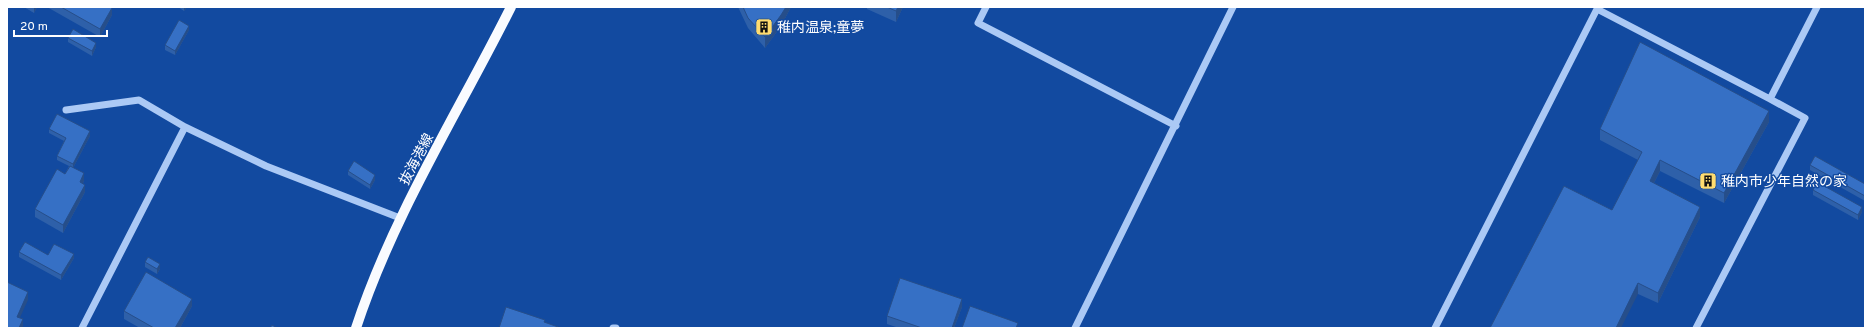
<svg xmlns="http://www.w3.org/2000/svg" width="1872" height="335" viewBox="0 0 1872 335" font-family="Overpass,'Noto Sans JP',sans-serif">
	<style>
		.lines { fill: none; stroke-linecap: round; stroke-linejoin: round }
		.minor { stroke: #abc9f5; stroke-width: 7 }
		.major { stroke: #f9fbff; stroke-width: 10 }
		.wall { fill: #2e60a9 }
		.shaded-wall { fill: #264e8a }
		.building { fill: #3670c5; stroke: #264e8a }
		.labels { text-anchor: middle; stroke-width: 3; stroke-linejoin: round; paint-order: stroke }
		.poi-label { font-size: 14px; fill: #fff; stroke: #124aa0; text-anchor: start }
		.street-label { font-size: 14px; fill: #fff; stroke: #124aa0 }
	</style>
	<rect width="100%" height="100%" fill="#124aa0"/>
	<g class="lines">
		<path class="minor" d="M 986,7 L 978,23 L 1176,126
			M 1597,9 L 1770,99 L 1817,7
			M 66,110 L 139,100 L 185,127 L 266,166 L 400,218
			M 82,328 L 185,127
			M 613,328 L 616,328
			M 1075,328 L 1233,7
			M 1435,328 L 1598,7
			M 1696,328 L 1805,118 L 1770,99"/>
		<path class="major" d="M 356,328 C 393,215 458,113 511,7"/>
	</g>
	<path class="wall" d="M 24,7 L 37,7 L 34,13 Z
		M 47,7 L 111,7 L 112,15 L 100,37 Z
		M 178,7 L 187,7 L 184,11 Z
		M 738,7 L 791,7 L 781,26 L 765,48 L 748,28 Z
		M 867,7 L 903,7 L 896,22 L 867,9 Z
		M 189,30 L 175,55 L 165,50 L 165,45 Z
		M 68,38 L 96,47 L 92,56 L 68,42 Z
		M 1769,122 L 1724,203 L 1660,171 L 1654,183 L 1700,217 L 1658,303 L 1638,294 L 1638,160 L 1600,140 L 1600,129 Z
		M 49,129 L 90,136 L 73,168 L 84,181 L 83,183 L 85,192 L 63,233 L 35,217 L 35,209 L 65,174 L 69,166 L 57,160 L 57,156 L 64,141 L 49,133 Z
		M 1810,165 L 1865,184 L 1865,201 L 1810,170 Z
		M 348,171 L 375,180 L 370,189 L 348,175 Z
		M 1813,190 L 1862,212 L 1858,220 L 1813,195 Z
		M 19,252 L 48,255 L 74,258 L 61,280 L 19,257 Z
		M 145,262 L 160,269 L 157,274 L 145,267 Z
		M 192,306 L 180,328 L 140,328 L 124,319 L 124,311 Z
		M 962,307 L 954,328 L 899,328 L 887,324 L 887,316 Z"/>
	<path class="shaded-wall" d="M 34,7 L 37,7 L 34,13 Z
		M 184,7 L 187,7 L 184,11 Z
		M 786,7 L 791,7 L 781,26 L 765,48 L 765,37 Z
		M 898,7 L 903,7 L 896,22 L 896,11 Z
		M 112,8 L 112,15 L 100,37 L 100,29 Z
		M 189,26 L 189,30 L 175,55 L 175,51 Z
		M 96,43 L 96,47 L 92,56 L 92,51 Z
		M 1769,111 L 1769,122 L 1724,203 L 1724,193 Z
		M 90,131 L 90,136 L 73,168 L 73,164 Z
		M 1660,160 L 1660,171 L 1650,191 L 1650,181 Z
		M 84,173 L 84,181 L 80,189 L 80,182 Z
		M 375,175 L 375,180 L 370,189 L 370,185 Z
		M 85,185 L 85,192 L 63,233 L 63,225 Z
		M 1700,207 L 1700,217 L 1658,303 L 1658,293 Z
		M 1862,207 L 1862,212 L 1858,220 L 1858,215 Z
		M 74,254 L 74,258 L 61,280 L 61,275 Z
		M 160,264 L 160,269 L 157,274 L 157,269 Z
		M 1638,283 L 1638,294 L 1621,328 L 1616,328 Z
		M 28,292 L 28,300 L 17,324 L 17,317 Z
		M 192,299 L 192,306 L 180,328 L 175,328 Z
		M 962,299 L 962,307 L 954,328 L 952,328 Z
		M 23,319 L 23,327 L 22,328 L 19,328 Z"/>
	<path class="building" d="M 61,7 L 111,7 L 112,8 L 100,29 Z
		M 743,7 L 786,7 L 781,15 L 765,37 L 748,18 Z
		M 887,7 L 898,7 L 896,11 Z
		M 179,20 L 189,26 L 175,51 L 165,45 Z
		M 73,29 L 96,43 L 92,51 L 68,38 Z
		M 1640,42 L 1769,111 L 1724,193 L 1660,160 L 1650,181 L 1700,207 L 1658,293 L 1638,283 L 1616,328 L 1490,328 L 1564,186 L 1612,210 L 1642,152 L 1600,129 Z
		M 57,114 L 90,131 L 73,164 L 57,156 L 66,138 L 49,129 Z
		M 1815,156 L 1865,184 L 1865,196 L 1810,165 Z
		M 354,161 L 375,175 L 370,185 L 348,171 Z
		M 70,166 L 84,173 L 80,182 L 85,185 L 63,225 L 35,209 L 57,169 L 65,174 Z
		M 1817,182 L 1862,207 L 1858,215 L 1813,190 Z
		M 25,242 L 48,255 L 54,244 L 74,254 L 61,275 L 19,252 Z
		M 148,257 L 160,264 L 157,269 L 145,262 Z
		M 146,272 L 192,299 L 175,328 L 154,328 L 124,311 Z
		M 900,278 L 962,299 L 952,328 L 922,328 L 887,316 Z
		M 7,282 L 28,292 L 17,317 L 23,319 L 19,328 L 7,328 Z
		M 970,306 L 1018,323 L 1016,328 L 962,328 Z
		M 506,307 L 545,320 L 544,322 L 561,328 L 499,328 Z
		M 272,325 L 277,328 L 270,328 Z"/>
	<defs>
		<symbol id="building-square" viewBox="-11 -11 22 22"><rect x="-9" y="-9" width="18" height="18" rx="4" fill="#ffdc6f" stroke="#124aa0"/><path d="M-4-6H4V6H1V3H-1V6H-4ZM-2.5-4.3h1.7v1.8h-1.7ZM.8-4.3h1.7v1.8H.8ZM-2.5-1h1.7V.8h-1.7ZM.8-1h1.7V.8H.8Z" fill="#111"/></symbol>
	</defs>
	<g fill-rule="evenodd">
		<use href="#building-square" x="754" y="17" width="20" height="20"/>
		<use href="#building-square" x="1698" y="171" width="20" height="20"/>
	</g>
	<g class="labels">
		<g class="poi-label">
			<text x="777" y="32">稚内温泉;童夢</text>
			<text x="1721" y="186">稚内市少年自然の家</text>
		</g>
		<g class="street-label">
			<text transform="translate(416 159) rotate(-62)" y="5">抜海港線</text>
		</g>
	</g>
	<rect width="1872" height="335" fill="none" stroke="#ffffff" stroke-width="16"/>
	<path d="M14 30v6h93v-6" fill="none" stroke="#ffffff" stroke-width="2"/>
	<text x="20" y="30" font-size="12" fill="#ffffff" stroke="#124aa0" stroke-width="3" paint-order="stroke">20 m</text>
</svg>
